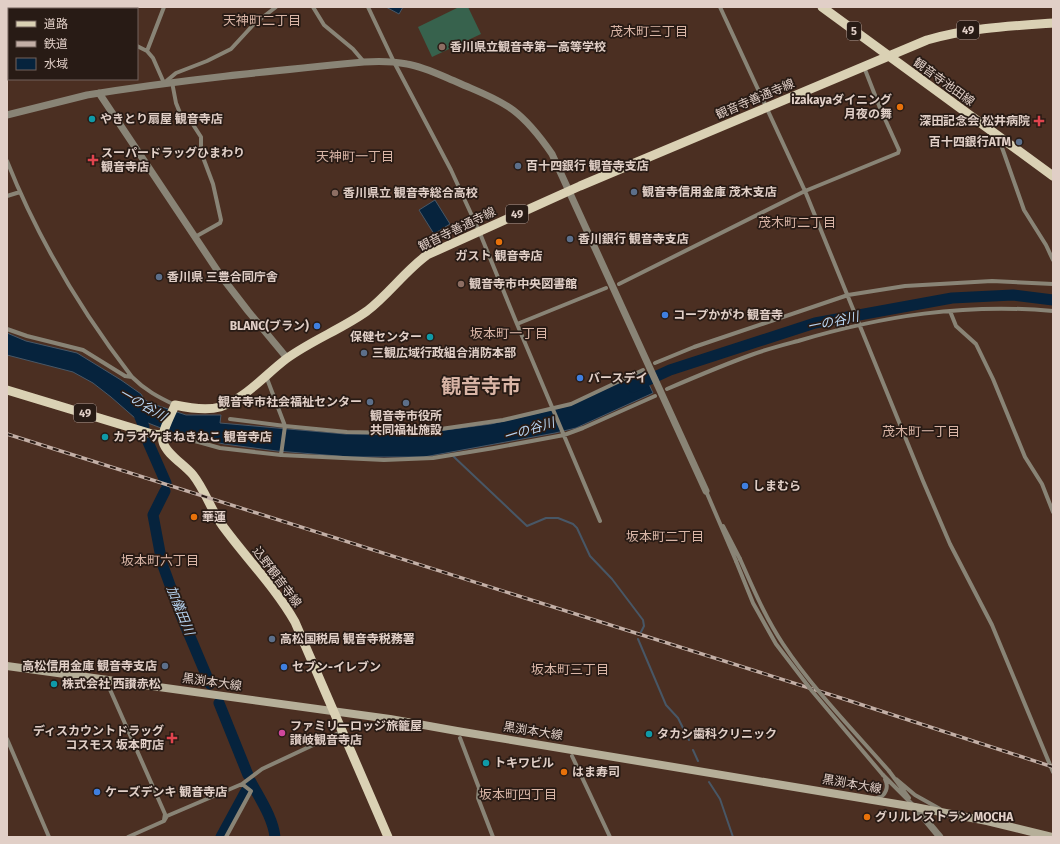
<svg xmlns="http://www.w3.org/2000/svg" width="1060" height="844" viewBox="0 0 1060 844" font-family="'Fira Sans','Noto Sans JP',sans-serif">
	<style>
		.green { fill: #37624d }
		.water { fill: #06233d; stroke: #485766 }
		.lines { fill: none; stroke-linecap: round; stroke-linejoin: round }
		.stream { stroke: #485766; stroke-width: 2 }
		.river { stroke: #06233d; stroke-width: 11 }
		.minor { stroke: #898476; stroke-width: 4 }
		.tertiary { stroke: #898476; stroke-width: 7 }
		.secondary { stroke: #b6af99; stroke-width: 8 }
		.primary { stroke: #dad1b4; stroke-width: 9 }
		.rail-casing { stroke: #c3afa6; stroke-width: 3.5 }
		.rail { stroke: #281b15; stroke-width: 2; stroke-dasharray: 6; stroke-linecap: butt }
		.minor-bridge { stroke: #898476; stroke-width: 4 }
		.education-dot { fill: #8d6e63; stroke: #281b15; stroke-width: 1.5 }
		.food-dot { fill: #e8710a; stroke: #281b15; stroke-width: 1.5 }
		.culture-dot { fill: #0f9aa8; stroke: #281b15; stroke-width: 1.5 }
		.health-dot { fill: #e0444e; stroke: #281b15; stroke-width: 1.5 }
		.service-dot { fill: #5c6f8a; stroke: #281b15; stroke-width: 1.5 }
		.shop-dot { fill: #3f7fe0; stroke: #281b15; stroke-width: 1.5 }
		.hotel-dot { fill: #d1479c; stroke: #281b15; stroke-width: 1.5 }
		.labels { text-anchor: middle; stroke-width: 3.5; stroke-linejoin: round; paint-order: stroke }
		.shield { fill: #281b15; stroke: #aa9992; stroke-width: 1 }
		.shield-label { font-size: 11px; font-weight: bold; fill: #e1cfc7 }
		.poi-label { font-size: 12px; font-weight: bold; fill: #e1cfc7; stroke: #281b15; text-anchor: start }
		.street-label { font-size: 12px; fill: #e1cfc7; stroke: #281b15 }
		.neighbourhood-label { font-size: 13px; fill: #d9b5a6; stroke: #281b15 }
		.water-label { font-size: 13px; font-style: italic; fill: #b8d5f2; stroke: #281b15 }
		.town-label { font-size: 20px; font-weight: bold; fill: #d9b5a6; stroke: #281b15 }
	</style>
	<rect width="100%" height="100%" fill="#4b2f22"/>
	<path class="green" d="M 459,7 L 468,7 L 481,34 L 432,57 L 418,27 Z"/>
	<path class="water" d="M 386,7 L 403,7 L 399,14 Z
		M 435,200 L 450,224 L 434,234 L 419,210 Z
		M 7,333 L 26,341 L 77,353 L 121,380 L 141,394 L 144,399 L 150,403 L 186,415 L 221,415 L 220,423 L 345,434 L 415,434 L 491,424 L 571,405 L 643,371 L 653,393 L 576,428 L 555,433 L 424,457 L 350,457 L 277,451 L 224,444 L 174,433 L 135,418 L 111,397 L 93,383 L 73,372 L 7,355 Z"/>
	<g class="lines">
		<path class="stream" d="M 453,456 L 527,526 L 546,518 L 558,518 L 573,524 L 577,528 L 590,556 L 612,579 L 643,620 L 644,626 L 641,632
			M 638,639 L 666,705 L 678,718 L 689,740
			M 693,750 L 698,761
			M 709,782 L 720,799 L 733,837"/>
		<path class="river" d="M 633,387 L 670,370 L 815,323 L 952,298 L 1013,295 L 1053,300
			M 136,407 L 144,427
			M 148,442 L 166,483
			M 165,491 L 153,515 L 162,563 L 180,613 L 210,684
			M 219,703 L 248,775
			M 251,782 C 260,799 273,818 275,837
			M 221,837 L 246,791"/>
		<path class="minor" d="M 313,7 L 324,25 L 353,49 L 364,62
			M 368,7 L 394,62 L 451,170 L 479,231 L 517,324
			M 720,7 L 805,191 L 923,481 L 950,544 L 992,625 L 1053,772
			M 137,46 L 147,51 L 153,58 L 164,83 L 176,73 L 207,61 L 231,49 L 254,24 L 276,7
			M 147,51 L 164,7
			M 7,76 L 9,76
			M 172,82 L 176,103 L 180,113 L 192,123 L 201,137 L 201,152 L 213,184 L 221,220 L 220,223 L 195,237
			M 999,139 L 1024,210 L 1046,245 L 1053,260
			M 7,161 C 38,239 81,311 132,377 C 145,390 158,397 175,405
			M 7,196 L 20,192
			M 619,284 L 805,191 L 898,153 L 899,150 L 880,108 L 864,67
			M 950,311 L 956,326 L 976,344 L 993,379 L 1025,457 L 1042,484 L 1053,512
			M 7,329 L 27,336 L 83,350 L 125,376 L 132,377
			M 655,363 L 694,347 L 848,295 L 905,286 L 992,281 L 1053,284
			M 266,376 L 285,426 L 347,432 L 396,433 L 420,432 L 503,420 L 571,404 L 643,370
			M 667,389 C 695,377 723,365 751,355 C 767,349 783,345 798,341 C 882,316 965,303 1053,311
			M 230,419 L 285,426 L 281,455
			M 163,435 L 177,436 L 220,448 L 281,455 L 384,460 L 433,458 L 494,448 L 564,435 L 583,428 L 655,396
			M 706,491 L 736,561
			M 600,521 L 517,324 L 606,288
			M 723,526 L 740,559
			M 108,685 L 165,814 L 164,820
			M 460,738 L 479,788 L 478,798 L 493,837
			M 7,739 L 49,837
			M 572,756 L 610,837
			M 889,771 L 909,798
			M 883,775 L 913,805
			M 896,779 L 915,795 L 940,809
			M 877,798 C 886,796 889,787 885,779
			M 128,837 L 164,821 L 167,816 L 242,784 L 262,769 L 343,731
			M 226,837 L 251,791 L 242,784"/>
		<path class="tertiary" d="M 99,93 L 221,276 L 248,311 L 287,358
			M 7,115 L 87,95 C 179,80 271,71 364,62 C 378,61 392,61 407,64 C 425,67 442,76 459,83 C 477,91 497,98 513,110 C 529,122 541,138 552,154 L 706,491
			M 915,807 L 940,837"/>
		<path class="secondary" d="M 7,666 L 390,719 L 457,731 L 915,807 L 987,821 L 1052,837"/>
		<path class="primary" d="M 822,7 L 1053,176
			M 7,390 L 152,434 L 163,435
			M 388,837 L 295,622 C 275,587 246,558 222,525 C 211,510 205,490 193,475 C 185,465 166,454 163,442 C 160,434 172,413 175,405 C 189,408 206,411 220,407 C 246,398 265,375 286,359 C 312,340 342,329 367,311 C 389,294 405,271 427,255 L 580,186 L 927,40 C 968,28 1010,26 1053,23"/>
		<defs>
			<path id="rail" d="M 7,434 L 844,699 L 1053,767"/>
		</defs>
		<use href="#rail" class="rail-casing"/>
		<use href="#rail" class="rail"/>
		<path class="minor-bridge" d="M 740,559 C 753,588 765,617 783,644 C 813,689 852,729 889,771
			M 736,561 L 753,603 L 776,644 L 812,691 L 883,775"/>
	</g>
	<g class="education-dot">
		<circle cx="442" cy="47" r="4"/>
		<circle cx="335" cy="193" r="4"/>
		<circle cx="461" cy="284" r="4"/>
	</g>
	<g class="food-dot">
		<circle cx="900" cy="107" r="4"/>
		<circle cx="499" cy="242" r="4"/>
		<circle cx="194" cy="517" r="4"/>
		<circle cx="564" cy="772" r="4"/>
		<circle cx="867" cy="817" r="4"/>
	</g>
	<g class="culture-dot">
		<circle cx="92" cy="119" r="4"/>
		<circle cx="430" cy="337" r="4"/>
		<circle cx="105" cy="437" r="4"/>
		<circle cx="54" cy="684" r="4"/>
		<circle cx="649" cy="734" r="4"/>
		<circle cx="486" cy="763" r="4"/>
	</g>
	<g class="health-dot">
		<path d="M1037 115h4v4h4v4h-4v4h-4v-4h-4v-4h4z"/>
		<path d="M91 154h4v4h4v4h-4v4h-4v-4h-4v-4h4z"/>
		<path d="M170 732h4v4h4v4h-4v4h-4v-4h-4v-4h4z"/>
	</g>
	<g class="service-dot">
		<circle cx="1019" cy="142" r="4"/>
		<circle cx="518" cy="166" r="4"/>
		<circle cx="634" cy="192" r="4"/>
		<circle cx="570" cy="239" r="4"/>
		<circle cx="159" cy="277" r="4"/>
		<circle cx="364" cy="353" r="4"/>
		<circle cx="370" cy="402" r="4"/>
		<circle cx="406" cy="403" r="4"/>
		<circle cx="272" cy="639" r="4"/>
		<circle cx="165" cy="666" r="4"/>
	</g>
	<g class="shop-dot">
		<circle cx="665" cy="315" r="4"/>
		<circle cx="317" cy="326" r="4"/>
		<circle cx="580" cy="378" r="4"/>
		<circle cx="745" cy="486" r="4"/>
		<circle cx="284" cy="667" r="4"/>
		<circle cx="97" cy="792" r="4"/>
	</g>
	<circle class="hotel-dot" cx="282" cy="733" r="4"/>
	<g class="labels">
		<g class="shield">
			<rect x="957" y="21" width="22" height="18" rx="3"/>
			<rect x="847" y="22" width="14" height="18" rx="3"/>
			<rect x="506" y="205" width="22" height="18" rx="3"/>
			<rect x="74" y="404" width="22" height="18" rx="3"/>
		</g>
		<g class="shield-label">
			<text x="968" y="34">49</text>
			<text x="854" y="35">5</text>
			<text x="517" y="218">49</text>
			<text x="85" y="417">49</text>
		</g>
		<g class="poi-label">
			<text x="450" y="51">香川県立観音寺第一高等学校</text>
			<text x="892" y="104" text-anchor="end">izakayaダイニング<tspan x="892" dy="14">月夜の舞</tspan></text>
			<text x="100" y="123">やきとり扇屋 観音寺店</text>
			<text x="1030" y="125" text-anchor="end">深田記念会 松井病院</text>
			<text x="1011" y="146" text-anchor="end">百十四銀行ATM</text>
			<text x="101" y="157">スーパードラッグひまわり<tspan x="101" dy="14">観音寺店</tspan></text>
			<text x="526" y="170">百十四銀行 観音寺支店</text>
			<text x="642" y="196">観音寺信用金庫 茂木支店</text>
			<text x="343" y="197">香川県立 観音寺総合高校</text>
			<text x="578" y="243">香川銀行 観音寺支店</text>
			<text x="499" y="260" text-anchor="middle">ガスト 観音寺店</text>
			<text x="167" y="281">香川県 三豊合同庁舎</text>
			<text x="469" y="288">観音寺市中央図書館</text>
			<text x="673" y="319">コープかがわ 観音寺</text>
			<text x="309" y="330" text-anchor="end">BLANC(ブラン)</text>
			<text x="422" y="341" text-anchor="end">保健センター</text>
			<text x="372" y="357">三観広域行政組合消防本部</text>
			<text x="588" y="382">バースデイ</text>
			<text x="362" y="406" text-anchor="end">観音寺市社会福祉センター</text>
			<text x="406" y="420" text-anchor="middle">観音寺市役所<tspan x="406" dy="14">共同福祉施設</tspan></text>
			<text x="113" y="441">カラオケまねきねこ 観音寺店</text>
			<text x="753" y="490">しまむら</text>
			<text x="202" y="521">華蓮</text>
			<text x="280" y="643">高松国税局 観音寺税務署</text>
			<text x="157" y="670" text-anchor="end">高松信用金庫 観音寺支店</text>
			<text x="292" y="671">セブン-イレブン</text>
			<text x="62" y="688">株式会社 西讃赤松</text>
			<text x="290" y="730">ファミリーロッジ旅籠屋<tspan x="290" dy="14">讃岐観音寺店</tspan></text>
			<text x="164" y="735" text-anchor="end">ディスカウントドラッグ<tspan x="164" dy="14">コスモス 坂本町店</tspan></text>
			<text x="657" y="738">タカシ歯科クリニック</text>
			<text x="494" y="767">トキワビル</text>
			<text x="572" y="776">はま寿司</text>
			<text x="105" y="796">ケーズデンキ 観音寺店</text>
			<text x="875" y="821">グリルレストラン MOCHA</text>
		</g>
		<g class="street-label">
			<text transform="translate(944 82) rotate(36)" y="4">観音寺池田線</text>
			<text transform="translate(755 99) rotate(-23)" y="4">観音寺善通寺線</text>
			<text transform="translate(457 229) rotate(-26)" y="4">観音寺善通寺線</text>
			<text transform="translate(277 577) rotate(53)" y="4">込野観音寺線</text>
			<text transform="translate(212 682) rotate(8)" y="4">黒渕本大線</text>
			<text transform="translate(533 731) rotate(9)" y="4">黒渕本大線</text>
			<text transform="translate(852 784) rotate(10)" y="4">黒渕本大線</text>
		</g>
		<g class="neighbourhood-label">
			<text x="262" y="25">天神町二丁目</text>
			<text x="649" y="36">茂木町三丁目</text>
			<text x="355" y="161">天神町一丁目</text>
			<text x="797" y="227">茂木町二丁目</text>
			<text x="509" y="338">坂本町一丁目</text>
			<text x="921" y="436">茂木町一丁目</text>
			<text x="665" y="541">坂本町二丁目</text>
			<text x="160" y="565">坂本町六丁目</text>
			<text x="570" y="674">坂本町三丁目</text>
			<text x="518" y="799">坂本町四丁目</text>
		</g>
		<g class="water-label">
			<text transform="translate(833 321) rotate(-12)" y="5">一の谷川</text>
			<text transform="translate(143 404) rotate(30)" y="5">一の谷川</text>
			<text transform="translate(529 429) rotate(-17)" y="5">一の谷川</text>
			<text transform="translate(181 610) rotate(68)" y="5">加儀田川</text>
		</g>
		<g class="town-label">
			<text x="481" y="393">観音寺市</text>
		</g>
	</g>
	<rect width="1060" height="844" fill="none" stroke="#e1cfc7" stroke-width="16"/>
	<rect x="8" y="8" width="130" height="72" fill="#281b15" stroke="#72635c"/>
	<rect x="16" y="21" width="20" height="6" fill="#dad1b4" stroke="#72635c"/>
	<text x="44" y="28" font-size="12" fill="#e1cfc7">道路</text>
	<rect x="16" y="41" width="20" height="6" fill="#c3afa6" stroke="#72635c"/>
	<text x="44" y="48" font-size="12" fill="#e1cfc7">鉄道</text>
	<rect x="16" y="58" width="20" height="12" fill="#06233d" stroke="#72635c"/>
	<text x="44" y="68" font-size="12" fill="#e1cfc7">水域</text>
</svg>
